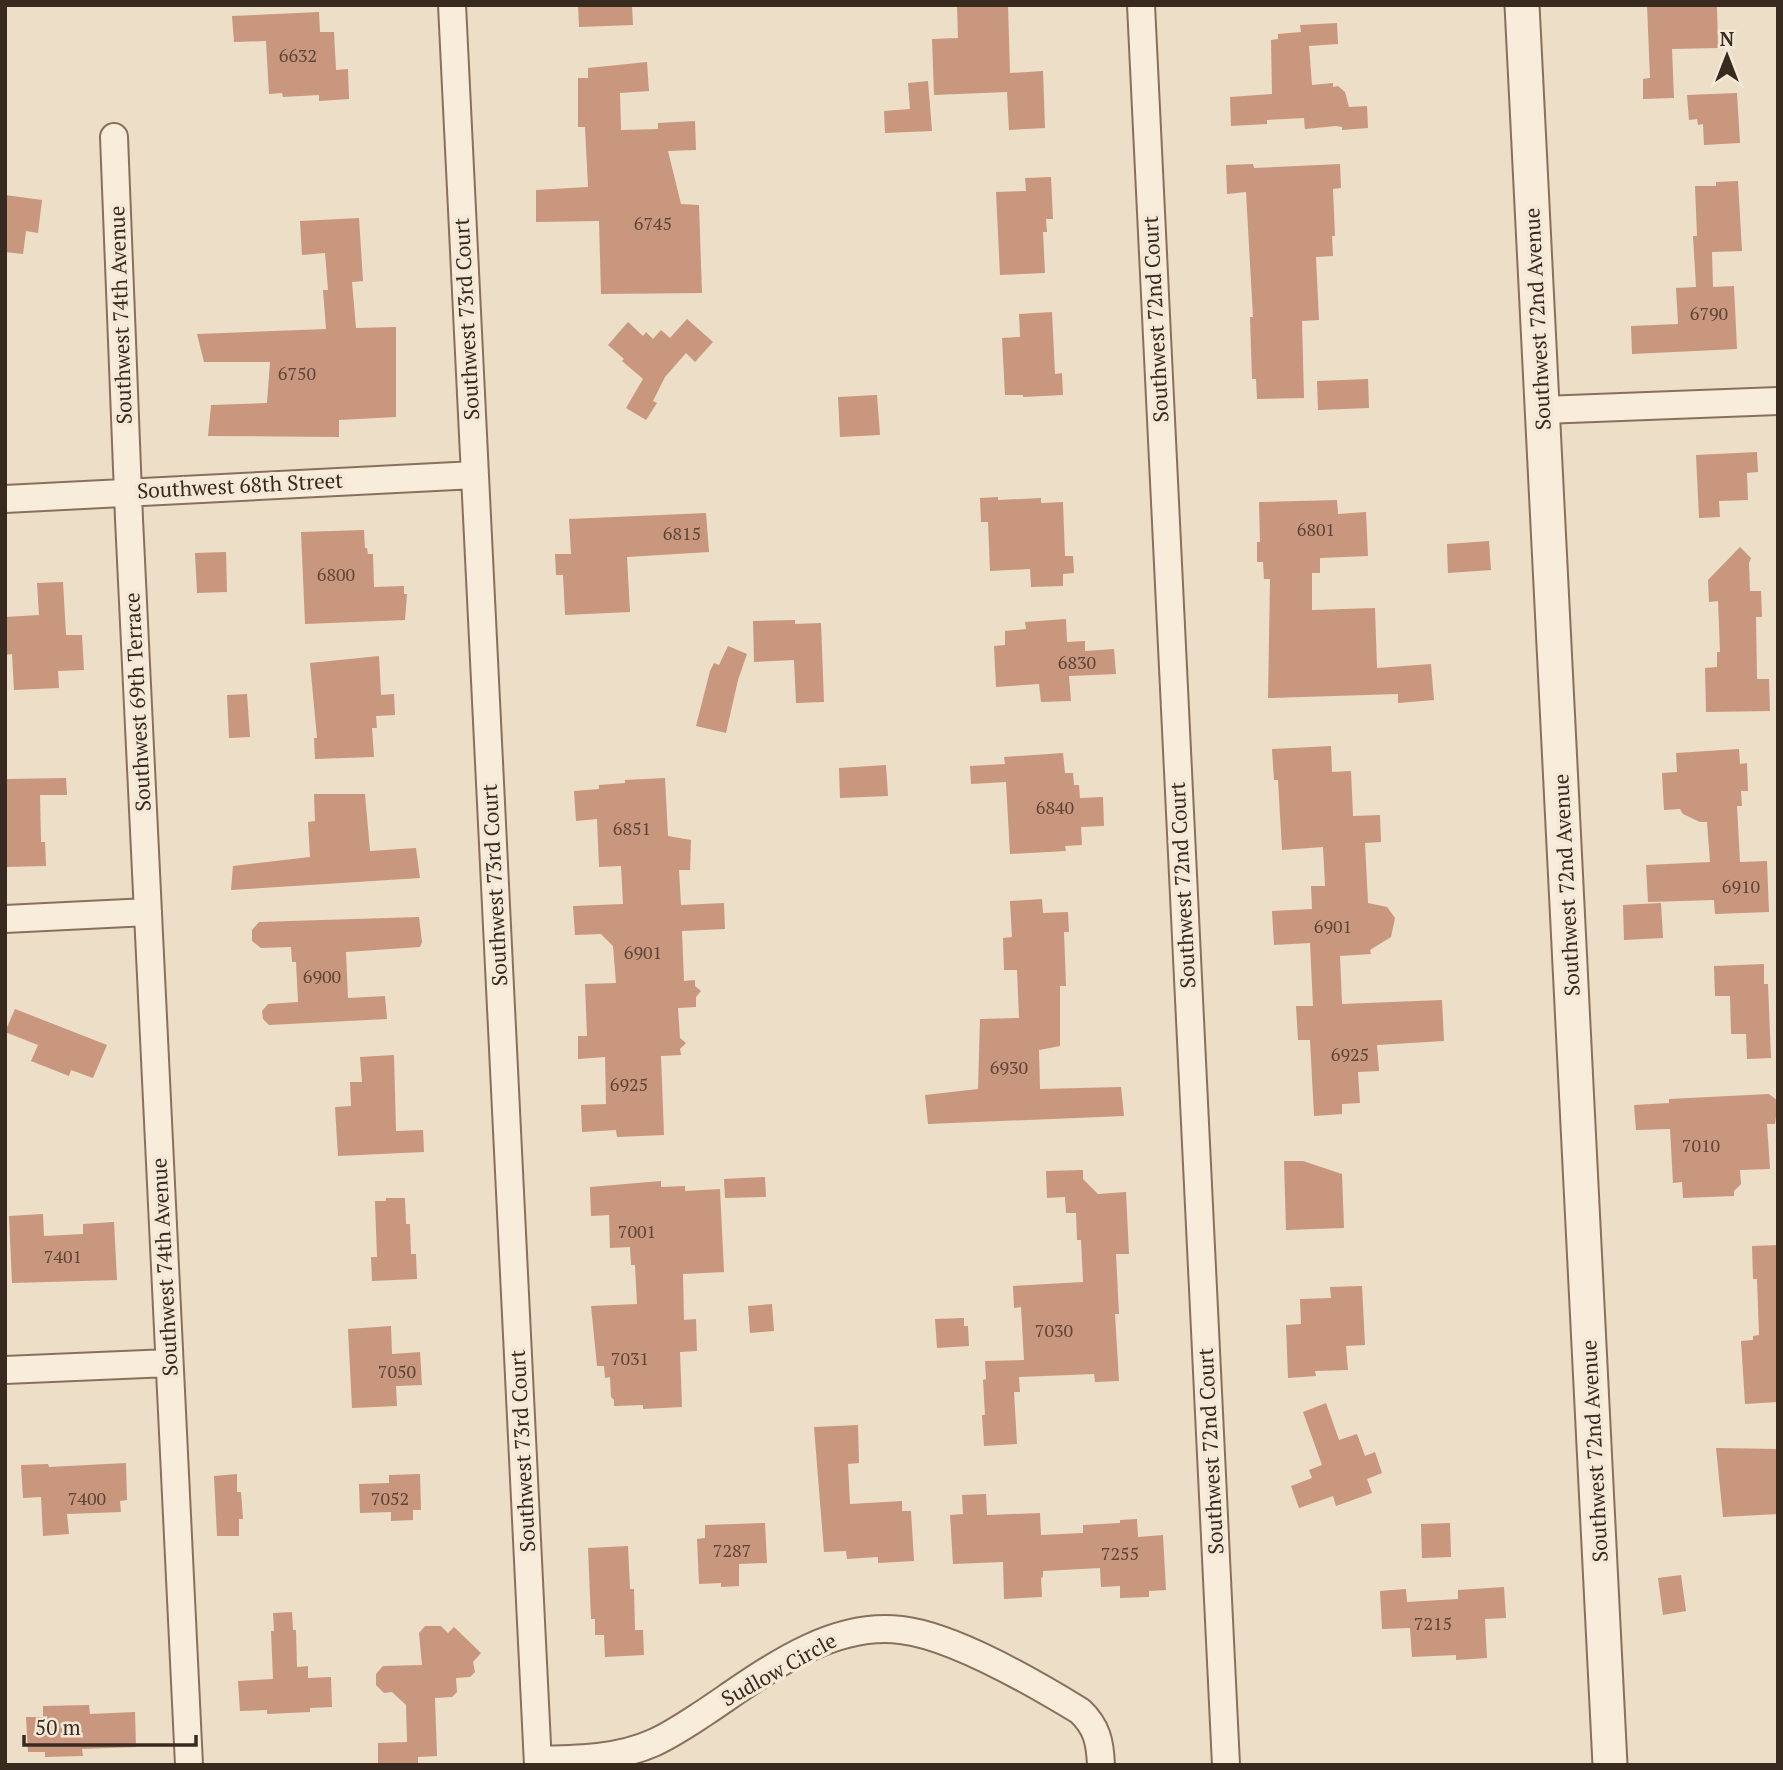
<svg xmlns="http://www.w3.org/2000/svg" width="1783" height="1770" viewBox="0 0 1783 1770" font-family="'PT Serif',serif">
	<style>
		.building { fill: #c9967e }
		.lines { fill: none; stroke-linecap: round; stroke-linejoin: round }
		.minor-casing { stroke: #88705d; stroke-width: 30 }
		.tertiary-casing { stroke: #88705d; stroke-width: 37 }
		.minor { stroke: #f8ecda; stroke-width: 26 }
		.tertiary { stroke: #f8ecda; stroke-width: 33 }
		.labels { text-anchor: middle; stroke-width: 7; stroke-linejoin: round; paint-order: stroke }
		.number-label { font-size: 18px; fill: #5d4538 }
		.street-label { font-size: 21px; fill: #392a20; stroke: #f4e9d6 }
	</style>
	<rect width="100%" height="100%" fill="#eddec7"/>
	<path class="building" d="M 578,5 L 632,5 L 633,25 L 579,27 Z
		M 957,5 L 1008,5 L 1010,73 L 1043,71 L 1045,128 L 1009,130 L 1007,92 L 934,95 L 932,39 L 958,38 Z
		M 1647,5 L 1717,5 L 1718,48 L 1672,49 L 1674,98 L 1643,99 L 1643,79 L 1650,78 Z
		M 319,12 L 320,32 L 334,32 L 336,70 L 348,69 L 349,99 L 319,101 L 319,95 L 283,97 L 282,93 L 269,94 L 266,41 L 234,42 L 232,16 Z
		M 1337,23 L 1338,44 L 1309,46 L 1312,85 L 1333,83 L 1333,87 L 1338,86 L 1345,92 L 1349,107 L 1367,106 L 1368,128 L 1342,130 L 1342,127 L 1336,126 L 1305,129 L 1304,118 L 1267,120 L 1267,124 L 1231,126 L 1230,97 L 1272,94 L 1271,40 L 1278,39 L 1278,34 L 1301,32 L 1300,25 Z
		M 647,62 L 649,91 L 620,93 L 621,130 L 658,129 L 658,123 L 695,121 L 696,150 L 668,151 L 681,204 L 699,205 L 702,293 L 601,294 L 599,221 L 536,222 L 536,190 L 588,187 L 585,127 L 578,127 L 578,78 L 588,78 L 588,68 Z
		M 928,81 L 932,131 L 885,133 L 884,111 L 910,109 L 908,83 Z
		M 1737,93 L 1740,143 L 1704,145 L 1703,124 L 1698,125 L 1697,119 L 1689,120 L 1687,95 Z
		M 1253,164 L 1254,168 L 1340,164 L 1341,188 L 1333,189 L 1335,236 L 1332,236 L 1333,256 L 1316,257 L 1319,320 L 1302,321 L 1304,398 L 1257,399 L 1256,379 L 1252,379 L 1250,317 L 1253,317 L 1246,192 L 1227,194 L 1226,165 Z
		M 1051,177 L 1053,219 L 1046,219 L 1047,232 L 1043,232 L 1045,273 L 1000,275 L 996,192 L 1026,191 L 1025,178 Z
		M 1738,181 L 1742,251 L 1712,252 L 1713,287 L 1734,286 L 1737,349 L 1632,354 L 1631,326 L 1678,324 L 1676,288 L 1696,287 L 1693,236 L 1697,236 L 1695,186 L 1716,186 L 1716,182 Z
		M 5,195 L 42,200 L 38,233 L 26,231 L 23,254 L 5,252 Z
		M 359,218 L 363,281 L 352,282 L 356,328 L 396,327 L 396,417 L 339,420 L 339,437 L 208,436 L 211,405 L 267,403 L 270,362 L 204,362 L 197,334 L 326,329 L 323,290 L 328,290 L 325,253 L 302,255 L 300,221 Z
		M 1052,312 L 1055,374 L 1062,373 L 1063,395 L 1023,397 L 1023,395 L 1005,395 L 1002,338 L 1020,337 L 1019,314 Z
		M 687,319 L 713,342 L 695,362 L 686,353 L 665,377 L 653,401 L 657,403 L 646,420 L 626,408 L 643,379 L 622,361 L 624,359 L 608,345 L 628,322 L 643,336 L 646,332 L 653,339 L 661,330 L 670,338 Z
		M 1368,379 L 1369,408 L 1318,410 L 1317,381 Z
		M 877,395 L 880,435 L 840,437 L 838,397 Z
		M 1757,452 L 1758,472 L 1747,473 L 1748,500 L 1719,501 L 1720,517 L 1699,518 L 1696,455 Z
		M 998,497 L 998,500 L 1041,498 L 1041,503 L 1063,502 L 1065,556 L 1073,556 L 1074,573 L 1063,574 L 1063,586 L 1031,587 L 1030,569 L 990,571 L 988,522 L 981,522 L 980,498 Z
		M 1337,500 L 1338,514 L 1366,512 L 1368,556 L 1320,558 L 1320,573 L 1312,573 L 1312,610 L 1375,608 L 1377,668 L 1431,664 L 1434,700 L 1398,703 L 1398,694 L 1268,698 L 1270,579 L 1264,579 L 1263,562 L 1257,562 L 1257,542 L 1260,542 L 1259,502 Z
		M 706,513 L 709,552 L 627,557 L 630,612 L 565,615 L 563,575 L 556,575 L 555,554 L 571,554 L 569,519 Z
		M 364,530 L 365,548 L 367,548 L 368,554 L 373,554 L 374,587 L 404,586 L 404,594 L 407,594 L 405,620 L 305,624 L 301,532 Z
		M 1489,541 L 1491,570 L 1448,573 L 1447,544 Z
		M 1740,547 L 1751,558 L 1749,563 L 1750,591 L 1761,591 L 1762,617 L 1756,617 L 1757,679 L 1769,679 L 1770,711 L 1706,712 L 1705,668 L 1717,667 L 1717,652 L 1720,652 L 1718,601 L 1709,602 L 1708,580 Z
		M 226,552 L 227,592 L 197,593 L 195,553 Z
		M 63,582 L 66,635 L 82,635 L 84,670 L 58,671 L 59,688 L 14,690 L 12,654 L 5,655 L 5,617 L 39,615 L 37,583 Z
		M 1066,619 L 1067,642 L 1085,641 L 1085,651 L 1114,649 L 1116,674 L 1069,676 L 1071,701 L 1041,702 L 1039,684 L 996,687 L 994,646 L 1005,645 L 1005,631 L 1026,629 L 1025,622 Z
		M 795,620 L 795,624 L 821,623 L 824,702 L 796,703 L 794,660 L 754,662 L 753,621 Z
		M 728,646 L 747,654 L 738,680 L 726,733 L 696,726 L 710,671 L 714,663 L 719,665 Z
		M 379,656 L 381,695 L 394,694 L 395,715 L 376,716 L 377,728 L 372,728 L 374,757 L 315,759 L 314,738 L 317,738 L 310,663 Z
		M 247,694 L 250,737 L 229,738 L 227,695 Z
		M 1331,746 L 1332,772 L 1351,771 L 1353,816 L 1380,815 L 1381,842 L 1365,843 L 1368,903 L 1387,907 L 1395,918 L 1391,937 L 1370,950 L 1371,954 L 1340,956 L 1342,1004 L 1442,1000 L 1444,1041 L 1377,1045 L 1379,1071 L 1358,1072 L 1360,1103 L 1342,1104 L 1342,1114 L 1314,1116 L 1310,1040 L 1298,1040 L 1296,1006 L 1313,1006 L 1310,943 L 1274,945 L 1272,911 L 1312,909 L 1311,886 L 1325,886 L 1323,847 L 1282,850 L 1278,780 L 1274,780 L 1272,749 Z
		M 1739,749 L 1740,764 L 1747,763 L 1748,791 L 1741,791 L 1742,806 L 1737,806 L 1740,862 L 1767,861 L 1769,912 L 1715,914 L 1714,900 L 1648,902 L 1646,865 L 1710,862 L 1707,822 L 1700,822 L 1683,814 L 1680,809 L 1664,810 L 1662,773 L 1677,772 L 1676,753 Z
		M 1063,753 L 1065,773 L 1073,773 L 1074,785 L 1079,785 L 1080,798 L 1103,797 L 1104,826 L 1081,827 L 1082,845 L 1065,846 L 1066,851 L 1010,854 L 1006,782 L 971,784 L 970,766 L 1005,764 L 1004,757 Z
		M 886,765 L 888,796 L 840,798 L 839,768 Z
		M 66,778 L 67,795 L 40,795 L 41,842 L 45,842 L 46,866 L 5,867 L 5,779 Z
		M 665,778 L 668,836 L 691,840 L 690,870 L 679,870 L 681,905 L 724,903 L 725,929 L 682,931 L 684,981 L 695,980 L 695,986 L 701,991 L 696,997 L 696,1007 L 678,1008 L 680,1038 L 686,1043 L 680,1049 L 681,1055 L 661,1056 L 664,1135 L 617,1137 L 616,1130 L 582,1132 L 581,1105 L 606,1104 L 605,1057 L 578,1059 L 578,1036 L 587,1036 L 585,984 L 616,983 L 613,946 L 601,934 L 575,935 L 573,906 L 623,904 L 621,866 L 599,867 L 597,819 L 576,821 L 574,791 L 599,789 L 599,785 L 625,783 L 625,780 Z
		M 314,794 L 365,794 L 370,851 L 416,848 L 420,878 L 231,890 L 233,866 L 310,857 L 308,822 L 315,821 Z
		M 1042,899 L 1043,913 L 1068,912 L 1069,932 L 1064,932 L 1066,986 L 1060,986 L 1060,1046 L 1039,1050 L 1040,1089 L 1121,1087 L 1124,1116 L 928,1124 L 925,1095 L 978,1089 L 980,1019 L 1019,1018 L 1017,970 L 1004,970 L 1003,938 L 1012,937 L 1010,901 Z
		M 1661,903 L 1663,938 L 1624,940 L 1623,905 Z
		M 419,917 L 422,942 L 420,947 L 346,952 L 348,998 L 385,996 L 387,1019 L 269,1025 L 263,1019 L 262,1011 L 268,1004 L 298,1002 L 296,962 L 292,962 L 291,947 L 261,948 L 252,941 L 252,930 L 259,922 Z
		M 1764,964 L 1764,984 L 1768,984 L 1771,1058 L 1747,1059 L 1746,1034 L 1731,1034 L 1730,996 L 1715,996 L 1714,966 Z
		M 15,1009 L 107,1045 L 93,1078 L 71,1070 L 69,1076 L 31,1061 L 38,1045 L 5,1032 Z
		M 394,1055 L 396,1131 L 423,1130 L 424,1152 L 338,1156 L 335,1107 L 351,1106 L 350,1082 L 362,1082 L 360,1057 Z
		M 1769,1094 L 1778,1101 L 1775,1124 L 1767,1124 L 1770,1169 L 1740,1170 L 1741,1184 L 1734,1191 L 1734,1196 L 1683,1198 L 1682,1182 L 1673,1183 L 1670,1129 L 1636,1130 L 1634,1105 L 1669,1103 L 1669,1099 Z
		M 1284,1161 L 1303,1161 L 1342,1174 L 1344,1228 L 1286,1230 Z
		M 1083,1170 L 1083,1179 L 1098,1194 L 1126,1192 L 1129,1254 L 1116,1254 L 1119,1314 L 1115,1314 L 1119,1381 L 1095,1382 L 1094,1374 L 1019,1377 L 1020,1392 L 1014,1392 L 1017,1444 L 984,1446 L 982,1415 L 985,1415 L 983,1380 L 986,1379 L 985,1361 L 1024,1360 L 1021,1307 L 1014,1308 L 1013,1286 L 1083,1282 L 1081,1240 L 1077,1240 L 1076,1213 L 1066,1213 L 1065,1197 L 1047,1198 L 1046,1171 Z
		M 765,1177 L 766,1197 L 725,1198 L 724,1179 Z
		M 661,1181 L 661,1187 L 685,1186 L 685,1191 L 720,1189 L 724,1272 L 683,1274 L 684,1320 L 696,1319 L 697,1351 L 680,1352 L 682,1407 L 643,1409 L 643,1405 L 614,1406 L 614,1400 L 611,1397 L 610,1377 L 605,1378 L 604,1366 L 597,1366 L 591,1306 L 637,1304 L 635,1265 L 631,1265 L 630,1247 L 610,1248 L 609,1215 L 591,1216 L 590,1187 Z
		M 386,1198 L 405,1198 L 406,1224 L 410,1224 L 411,1254 L 416,1254 L 417,1279 L 372,1281 L 371,1257 L 377,1257 L 375,1201 L 386,1201 Z
		M 43,1214 L 44,1236 L 83,1234 L 83,1224 L 114,1222 L 117,1280 L 12,1283 L 9,1216 Z
		M 1778,1245 L 1778,1402 L 1745,1404 L 1741,1341 L 1753,1340 L 1753,1336 L 1759,1335 L 1757,1279 L 1753,1279 L 1752,1246 Z
		M 1362,1286 L 1365,1345 L 1346,1346 L 1348,1370 L 1315,1371 L 1316,1376 L 1288,1378 L 1286,1325 L 1301,1324 L 1300,1299 L 1331,1298 L 1330,1287 Z
		M 772,1304 L 774,1331 L 750,1333 L 748,1306 Z
		M 964,1318 L 964,1326 L 968,1326 L 969,1346 L 937,1348 L 935,1319 Z
		M 391,1326 L 392,1354 L 420,1352 L 422,1385 L 396,1386 L 397,1406 L 352,1408 L 348,1329 Z
		M 1326,1403 L 1339,1440 L 1357,1434 L 1365,1456 L 1375,1452 L 1382,1473 L 1367,1479 L 1372,1493 L 1336,1506 L 1333,1496 L 1299,1508 L 1291,1486 L 1312,1478 L 1309,1470 L 1322,1465 L 1303,1412 Z
		M 858,1425 L 859,1463 L 848,1464 L 850,1504 L 902,1501 L 902,1511 L 911,1511 L 914,1561 L 878,1563 L 878,1557 L 847,1559 L 846,1551 L 824,1552 L 814,1427 Z
		M 1716,1448 L 1778,1449 L 1778,1514 L 1723,1517 Z
		M 126,1463 L 127,1500 L 120,1501 L 121,1512 L 67,1514 L 69,1534 L 43,1536 L 41,1497 L 23,1498 L 21,1465 L 48,1464 L 49,1467 Z
		M 237,1474 L 237,1492 L 241,1492 L 243,1519 L 239,1519 L 239,1536 L 217,1536 L 214,1476 Z
		M 420,1474 L 421,1510 L 413,1510 L 413,1520 L 391,1521 L 391,1512 L 360,1513 L 359,1484 L 389,1483 L 389,1475 Z
		M 986,1494 L 987,1515 L 1040,1513 L 1041,1535 L 1083,1533 L 1083,1525 L 1120,1523 L 1120,1520 L 1137,1519 L 1138,1537 L 1163,1535 L 1166,1590 L 1149,1591 L 1149,1597 L 1120,1598 L 1120,1586 L 1101,1587 L 1100,1568 L 1043,1571 L 1043,1577 L 1041,1578 L 1042,1597 L 1004,1599 L 1003,1562 L 953,1564 L 950,1515 L 963,1514 L 962,1495 Z
		M 765,1523 L 767,1563 L 739,1564 L 739,1586 L 721,1587 L 721,1583 L 699,1584 L 697,1539 L 705,1538 L 705,1525 Z
		M 1450,1523 L 1451,1557 L 1422,1558 L 1421,1524 Z
		M 628,1546 L 630,1589 L 634,1589 L 635,1630 L 643,1630 L 644,1655 L 605,1657 L 604,1635 L 595,1635 L 595,1619 L 591,1619 L 588,1548 Z
		M 1681,1575 L 1686,1611 L 1663,1615 L 1658,1578 Z
		M 1504,1587 L 1506,1618 L 1485,1619 L 1487,1658 L 1456,1660 L 1456,1655 L 1412,1657 L 1410,1628 L 1382,1629 L 1380,1591 L 1406,1589 L 1407,1602 L 1458,1599 L 1458,1590 Z
		M 292,1612 L 293,1630 L 296,1630 L 297,1667 L 308,1666 L 308,1678 L 331,1677 L 332,1707 L 310,1708 L 310,1712 L 267,1714 L 267,1710 L 240,1711 L 238,1681 L 273,1679 L 271,1631 L 274,1631 L 273,1613 Z
		M 425,1626 L 441,1626 L 448,1633 L 454,1627 L 481,1653 L 473,1662 L 475,1672 L 470,1677 L 456,1678 L 457,1692 L 452,1697 L 435,1698 L 437,1756 L 418,1757 L 418,1765 L 378,1765 L 378,1743 L 407,1742 L 406,1705 L 392,1692 L 384,1693 L 376,1685 L 376,1674 L 383,1666 L 422,1665 L 419,1633 Z
		M 89,1705 L 90,1714 L 135,1712 L 136,1747 L 82,1749 L 83,1756 L 45,1757 L 45,1752 L 28,1752 L 26,1717 L 43,1717 L 43,1706 Z"/>
	<g class="lines">
		<defs>
			<path id="minor" d="M 452,5 L 538,1765
				M 1141,5 L 1226,1765
				M 114,137 L 129,519 L 189,1765
				M 1543,410 L 1778,401
				M 5,499 L 475,475
				M 5,919 L 148,912
				M 5,1370 L 169,1363
				M 538,1760 C 577,1759 617,1759 653,1743 C 671,1735 687,1724 704,1713 C 761,1675 828,1621 901,1630 C 954,1636 1034,1683 1080,1711 C 1097,1727 1100,1742 1101,1765"/>
			<path id="tertiary" d="M 1522,5 L 1610,1765"/>
		</defs>
		<use href="#minor" class="minor-casing"/>
		<use href="#tertiary" class="tertiary-casing"/>
		<use href="#minor" class="minor"/>
		<use href="#tertiary" class="tertiary"/>
	</g>
	<g class="labels">
		<g class="number-label">
			<text x="298" y="62">6632</text>
			<text x="653" y="230">6745</text>
			<text x="1709" y="320">6790</text>
			<text x="297" y="380">6750</text>
			<text x="1316" y="536">6801</text>
			<text x="682" y="540">6815</text>
			<text x="336" y="581">6800</text>
			<text x="1077" y="669">6830</text>
			<text x="1055" y="814">6840</text>
			<text x="632" y="835">6851</text>
			<text x="1741" y="893">6910</text>
			<text x="1333" y="933">6901</text>
			<text x="643" y="959">6901</text>
			<text x="322" y="983">6900</text>
			<text x="1350" y="1061">6925</text>
			<text x="1009" y="1074">6930</text>
			<text x="629" y="1091">6925</text>
			<text x="1701" y="1152">7010</text>
			<text x="637" y="1238">7001</text>
			<text x="63" y="1263">7401</text>
			<text x="1054" y="1337">7030</text>
			<text x="630" y="1365">7031</text>
			<text x="397" y="1378">7050</text>
			<text x="87" y="1505">7400</text>
			<text x="390" y="1505">7052</text>
			<text x="732" y="1557">7287</text>
			<text x="1120" y="1560">7255</text>
			<text x="1433" y="1630">7215</text>
		</g>
		<g class="street-label">
			<text transform="translate(121 315) rotate(-92)" y="7">Southwest 74th Avenue</text>
			<text transform="translate(467 319) rotate(-93)" y="7">Southwest 73rd Court</text>
			<text transform="translate(1156 319) rotate(-93)" y="7">Southwest 72nd Court</text>
			<text transform="translate(1538 319) rotate(-93)" y="7">Southwest 72nd Avenue</text>
			<text transform="translate(240 486) rotate(-3)" y="7">Southwest 68th Street</text>
			<text transform="translate(138 702) rotate(-93)" y="7">Southwest 69th Terrace</text>
			<text transform="translate(495 885) rotate(-93)" y="7">Southwest 73rd Court</text>
			<text transform="translate(1183 885) rotate(-93)" y="7">Southwest 72nd Court</text>
			<text transform="translate(1567 885) rotate(-93)" y="7">Southwest 72nd Avenue</text>
			<text transform="translate(165 1267) rotate(-93)" y="7">Southwest 74th Avenue</text>
			<text transform="translate(523 1451) rotate(-93)" y="7">Southwest 73rd Court</text>
			<text transform="translate(1211 1451) rotate(-93)" y="7">Southwest 72nd Court</text>
			<text transform="translate(1595 1451) rotate(-93)" y="7">Southwest 72nd Avenue</text>
			<text transform="translate(779 1670) rotate(-29)" y="7">Sudlow Circle</text>
		</g>
	</g>
	<rect width="1783" height="1770" fill="none" stroke="#392a20" stroke-width="14"/>
	<g transform="translate(1727 56)" stroke="#f4e9d6" stroke-width="5" paint-order="stroke">
	<path d="M0-5L12 26L0 18L-12 26Z" fill="#392a20"/>
	<text y="-10" font-size="19" font-weight="bold" text-anchor="middle" fill="#392a20">N</text>
	</g>
	<path d="M24 1735v10h172v-10" fill="none" stroke="#392a20" stroke-width="3.5"/>
	<text x="35" y="1735" font-size="21" fill="#392a20" stroke="#f4e9d6" stroke-width="5" paint-order="stroke">50 m</text>
</svg>
